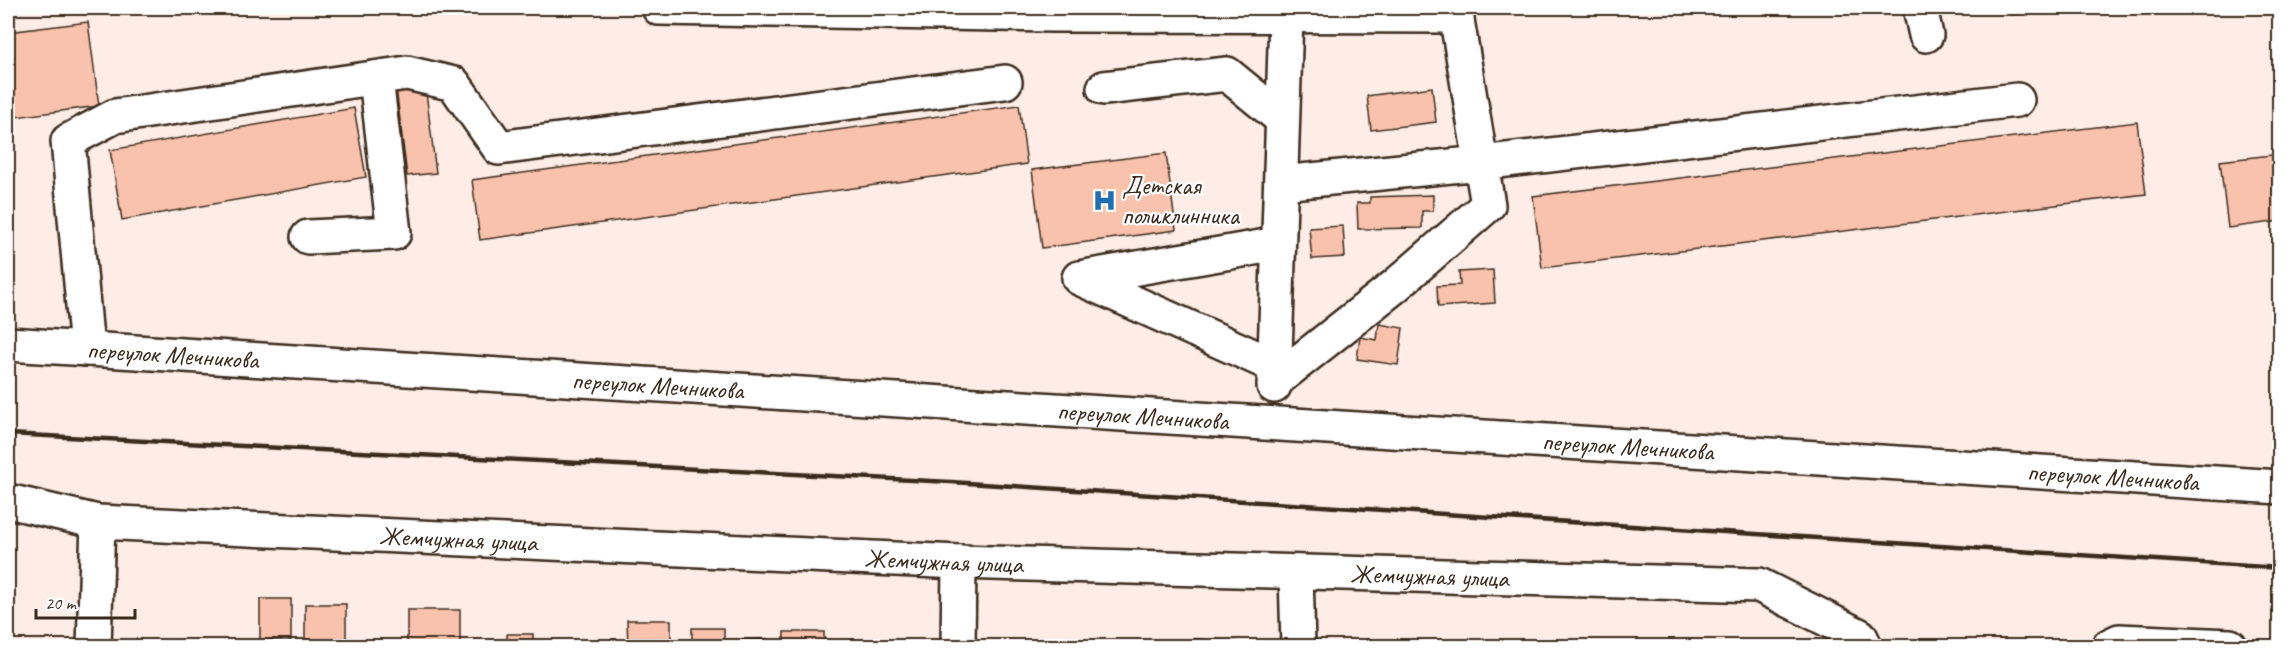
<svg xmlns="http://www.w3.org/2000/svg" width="2287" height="654" viewBox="0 0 2287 654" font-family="Caveat,sans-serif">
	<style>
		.building { fill: #f9c2ac; stroke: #3b2a1e; stroke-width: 1.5 }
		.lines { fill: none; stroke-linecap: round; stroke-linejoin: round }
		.minor-casing { stroke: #3b2a1e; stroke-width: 38 }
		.minor { stroke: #fff; stroke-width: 33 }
		.rail { stroke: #3b2a1e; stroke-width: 4.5 }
		.labels { text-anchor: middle; stroke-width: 4.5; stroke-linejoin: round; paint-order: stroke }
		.poi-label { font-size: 26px; fill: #3b2a1e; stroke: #fff; text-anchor: start }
		.street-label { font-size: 26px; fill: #3b2a1e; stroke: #fff }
	</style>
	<rect width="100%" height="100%" fill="#fdede6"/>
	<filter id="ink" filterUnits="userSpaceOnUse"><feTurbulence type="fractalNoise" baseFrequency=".0167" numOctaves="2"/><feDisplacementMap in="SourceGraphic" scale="12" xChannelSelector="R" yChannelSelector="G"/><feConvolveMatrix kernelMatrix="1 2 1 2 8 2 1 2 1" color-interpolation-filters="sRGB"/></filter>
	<g filter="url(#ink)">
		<path class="building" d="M 2010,8 L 2053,8 L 2011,15 Z
			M 88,22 L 99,106 L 8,118 L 8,32 Z
			M 425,84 L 436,173 L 407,176 L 396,88 Z
			M 1432,87 L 1436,122 L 1371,130 L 1367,96 Z
			M 1019,105 L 1027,164 L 480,240 L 472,180 Z
			M 354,108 L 366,177 L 122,220 L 110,150 Z
			M 2137,122 L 2146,194 L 1542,268 L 1533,196 Z
			M 1166,153 L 1176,230 L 1042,248 L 1032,170 Z
			M 2280,154 L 2280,221 L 2228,228 L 2220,161 Z
			M 1433,195 L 1433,211 L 1422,211 L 1422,228 L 1358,229 L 1357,203 L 1370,203 L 1370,197 Z
			M 1343,226 L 1345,257 L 1312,259 L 1309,228 Z
			M 1493,270 L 1495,303 L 1438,307 L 1437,286 L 1460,285 L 1459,272 Z
			M 1379,324 L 1403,328 L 1398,365 L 1357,359 L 1360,337 L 1377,340 Z
			M 260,599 L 291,599 L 291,640 L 260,640 Z
			M 305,604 L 346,604 L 346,640 L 305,640 Z
			M 407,610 L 460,610 L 460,646 L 407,646 Z
			M 627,620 L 671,620 L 671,646 L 628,646 Z
			M 692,628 L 724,628 L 724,646 L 692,646 Z
			M 784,632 L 824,632 L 824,646 L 784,646 Z
			M 507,634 L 533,634 L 533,646 L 507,646 Z
			M 767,639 L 767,646 L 728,646 L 728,640 Z
			M 1195,639 L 1237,642 L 1236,646 L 1195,646 Z"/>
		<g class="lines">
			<defs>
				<g id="minor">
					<path d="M 659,8 L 1053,15 L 1457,16"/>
					<path d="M 1920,8 L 1926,35"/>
					<path d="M 1104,88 L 1227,74 L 1282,119"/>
					<path d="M 1281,183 L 1481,163 L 2017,100"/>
					<path d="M 308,237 L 394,233 L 376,78"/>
					<path id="s1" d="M 8,344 L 2280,487"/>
					<path d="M 87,349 L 68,141 L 115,116 L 407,73 L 454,84 L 499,148 L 1005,82"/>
					<path d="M 1275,366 L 1079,278 L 1278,244"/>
					<path d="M 1275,381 L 1395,286 L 1488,205 L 1455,8"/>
					<path d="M 1274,386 L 1286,16"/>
					<path id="s2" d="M 8,501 L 98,522 L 959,562 L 1759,585 L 1860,636 L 1865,646"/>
					<path d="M 1296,572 L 1298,646"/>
					<path d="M 94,646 L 98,522"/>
					<path d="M 958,646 L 959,562"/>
					<path d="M 2109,646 L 2119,641 L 2230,646"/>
				</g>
			</defs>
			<use href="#minor" class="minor-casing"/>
			<use href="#minor" class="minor"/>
			<path class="rail" d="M 8,434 L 951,482 L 2280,568"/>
		</g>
	</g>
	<defs>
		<symbol id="hospital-bare" viewBox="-9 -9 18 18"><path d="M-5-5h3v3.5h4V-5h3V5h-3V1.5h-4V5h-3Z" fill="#1f6fb2" stroke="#fff" stroke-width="2.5" paint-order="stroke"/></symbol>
	</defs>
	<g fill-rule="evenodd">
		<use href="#hospital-bare" x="1088" y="184" width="33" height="33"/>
	</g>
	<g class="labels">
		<g class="poi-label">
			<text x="1122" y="194">Детская<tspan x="1122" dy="30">поликлинника</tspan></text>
		</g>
		<g class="street-label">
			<text dy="9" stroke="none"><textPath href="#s1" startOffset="165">переулок Мечникова</textPath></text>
			<text dy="9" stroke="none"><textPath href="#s1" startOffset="651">переулок Мечникова</textPath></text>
			<text dy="9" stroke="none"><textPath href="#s1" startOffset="1137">переулок Мечникова</textPath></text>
			<text dy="9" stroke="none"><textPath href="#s1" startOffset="1623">переулок Мечникова</textPath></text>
			<text dy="9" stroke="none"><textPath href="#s1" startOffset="2109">переулок Мечникова</textPath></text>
			<text dy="9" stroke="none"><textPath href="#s2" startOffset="453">Жемчужная улица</textPath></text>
			<text dy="9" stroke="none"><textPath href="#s2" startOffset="939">Жемчужная улица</textPath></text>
			<text dy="9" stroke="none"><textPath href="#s2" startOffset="1425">Жемчужная улица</textPath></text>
		</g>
	</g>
	<rect width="2287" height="654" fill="none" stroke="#fff" stroke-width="30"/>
	<rect x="15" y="15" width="2257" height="624" fill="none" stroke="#3b2a1e" stroke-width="2" filter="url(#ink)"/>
	<path d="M36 609v9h99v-9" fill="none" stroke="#3b2a1e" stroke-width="3"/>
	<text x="45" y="609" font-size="18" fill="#3b2a1e" stroke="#ffffff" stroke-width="4.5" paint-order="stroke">20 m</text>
</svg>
